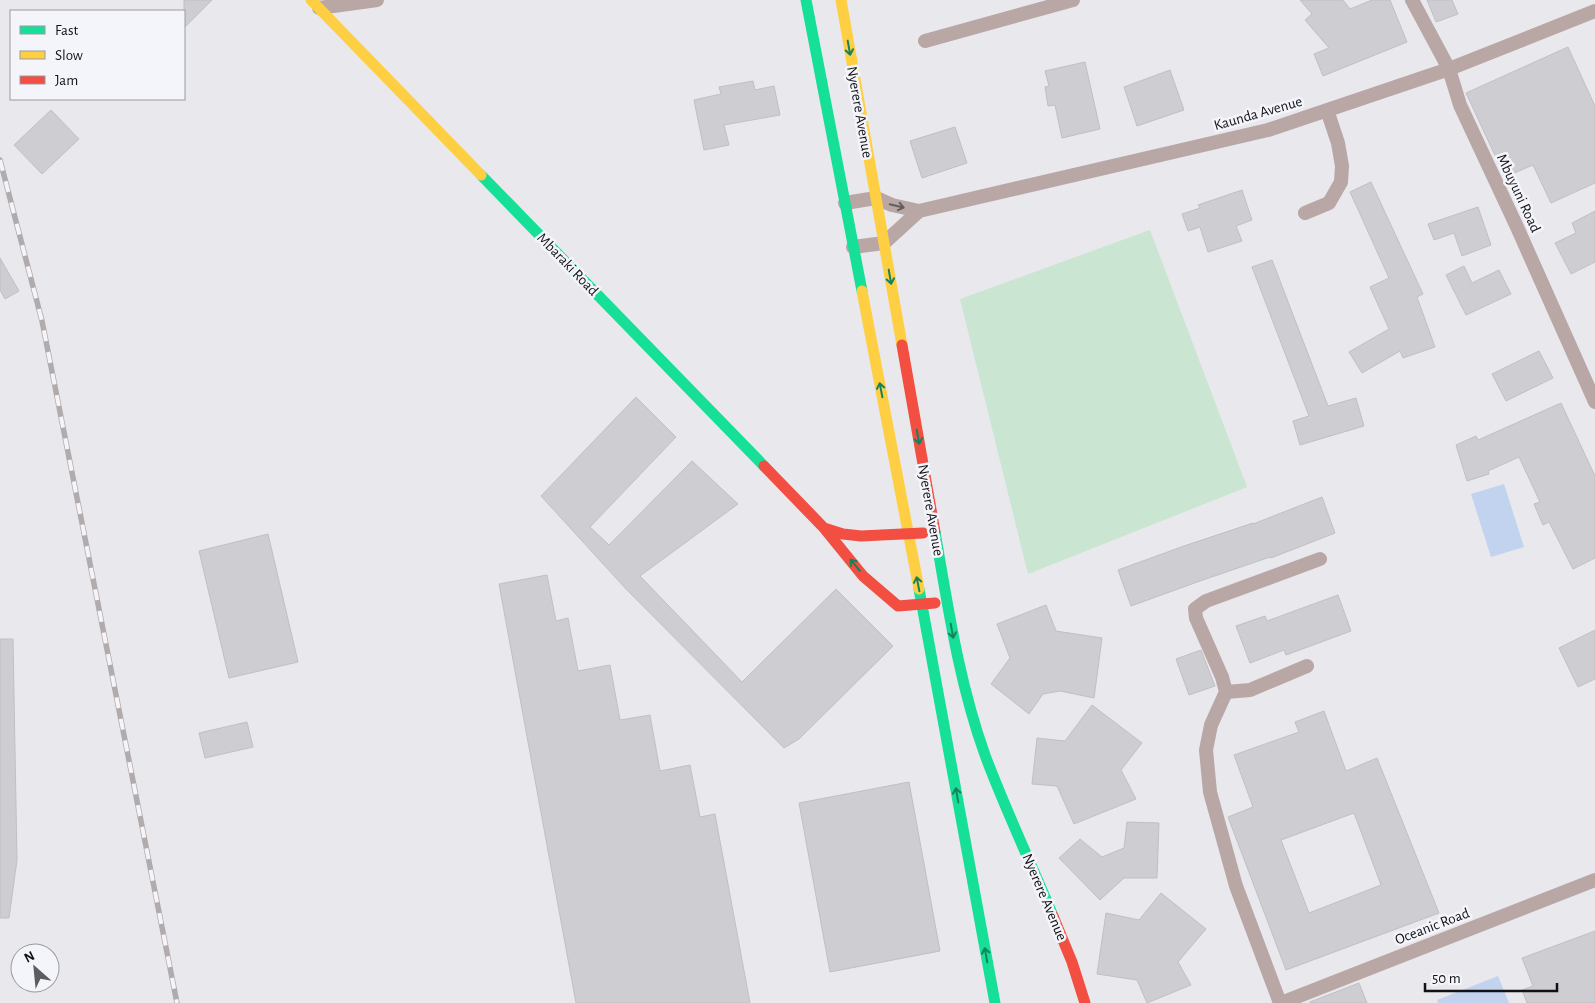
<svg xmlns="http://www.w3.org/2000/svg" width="1595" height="1003" viewBox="0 0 1595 1003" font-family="'Alegreya Sans',sans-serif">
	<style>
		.green { fill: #cae5d1 }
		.water { fill: #c2d3f0 }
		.building { fill: #ceced2; stroke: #c0c0c4; fill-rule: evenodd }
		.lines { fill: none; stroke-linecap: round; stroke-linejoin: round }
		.street { stroke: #b8a7a5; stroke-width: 14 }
		.fast { stroke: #16e098; stroke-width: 11 }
		.slow { stroke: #ffcf43; stroke-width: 11 }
		.jam { stroke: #f24e42; stroke-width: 11 }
		.rail-casing { stroke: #b2abac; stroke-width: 5.5 }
		.rail { stroke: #f4f4fb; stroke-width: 4; stroke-dasharray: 11; stroke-linecap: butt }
		.oneway { stroke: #14835d }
		.oneway2 { stroke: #655c5c }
		.labels { text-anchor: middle; stroke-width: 5; stroke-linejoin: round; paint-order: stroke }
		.street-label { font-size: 15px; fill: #121214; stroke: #f4f4fb }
	</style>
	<rect width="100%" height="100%" fill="#e8e8ed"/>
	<path class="green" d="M 1150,230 L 1247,487 L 1028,574 L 960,299 Z"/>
	<path class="water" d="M 1504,484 L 1524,547 L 1491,557 L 1471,494 Z
		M 1498,976 L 1509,1003 L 1438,1003 L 1437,1000 Z"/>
	<path class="building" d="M 184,0 L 212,0 L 184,28 Z
		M 1300,0 L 1343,0 L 1350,9 L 1372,0 L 1390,0 L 1407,42 L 1323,76 L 1314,54 L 1329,48 L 1305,20 L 1312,14 Z
		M 1427,0 L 1452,0 L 1458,14 L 1436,22 Z
		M 1568,47 L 1595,106 L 1595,183 L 1551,203 L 1533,165 L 1505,177 L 1466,93 Z
		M 1085,62 L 1100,129 L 1062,138 L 1055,105 L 1048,106 L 1045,87 L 1049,86 L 1045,71 Z
		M 1170,70 L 1184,110 L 1137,126 L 1124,87 Z
		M 753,81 L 755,90 L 774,86 L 780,115 L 724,125 L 729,145 L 704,150 L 694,100 L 721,94 L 719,87 Z
		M 51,110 L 79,139 L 42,174 L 14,145 Z
		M 955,127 L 967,163 L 922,178 L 910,141 Z
		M 1371,182 L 1423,294 L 1417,297 L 1435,347 L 1403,358 L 1400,351 L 1362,373 L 1349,352 L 1389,329 L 1370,287 L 1389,278 L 1350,192 Z
		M 1242,190 L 1252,220 L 1236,226 L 1242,241 L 1208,252 L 1200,227 L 1188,231 L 1182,214 L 1200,208 L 1198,205 Z
		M 1478,207 L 1491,245 L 1462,256 L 1454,233 L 1434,240 L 1428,224 Z
		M 1595,211 L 1595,262 L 1571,274 L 1555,243 L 1576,233 L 1572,223 Z
		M 0,258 L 19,291 L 5,299 L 0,290 Z
		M 1272,260 L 1328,406 L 1356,398 L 1364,426 L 1300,445 L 1293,421 L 1309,416 L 1252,267 Z
		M 1464,266 L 1472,283 L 1499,270 L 1511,294 L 1466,315 L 1446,275 Z
		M 1539,351 L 1553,378 L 1506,401 L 1492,374 Z
		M 636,397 L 676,437 L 590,527 L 609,545 L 692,461 L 738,504 L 640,576 L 742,682 L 836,589 L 893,646 L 799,739 L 784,748 L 626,589 L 541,496 Z
		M 1561,403 L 1595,476 L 1595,558 L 1573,569 L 1549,522 L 1543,525 L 1534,504 L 1540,502 L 1519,457 L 1488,471 L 1489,474 L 1467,481 L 1456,445 L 1476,436 L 1478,440 Z
		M 1322,497 L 1335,533 L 1271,558 L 1270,557 L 1200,581 L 1131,606 L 1118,570 L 1184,546 L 1253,523 L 1253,524 Z
		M 268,534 L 298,662 L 229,678 L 199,551 Z
		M 547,575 L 556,621 L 568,618 L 578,671 L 610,665 L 620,720 L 650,715 L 660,771 L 690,765 L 700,817 L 715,814 L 750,1003 L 576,1003 L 499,584 Z
		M 1338,595 L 1351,631 L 1286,655 L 1284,650 L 1250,663 L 1236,626 L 1265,616 L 1267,621 Z
		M 1046,605 L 1056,631 L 1102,638 L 1094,698 L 1060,691 L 1043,694 L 1029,714 L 991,684 L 1010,658 L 997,624 Z
		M 1595,630 L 1595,679 L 1578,687 L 1559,648 Z
		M 0,639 L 13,639 L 17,860 L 9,918 L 0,918 Z
		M 1201,650 L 1215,686 L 1189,695 L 1176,659 Z
		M 1092,705 L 1142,743 L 1121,770 L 1136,799 L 1074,824 L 1057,786 L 1032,784 L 1037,738 L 1065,741 Z
		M 1324,711 L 1346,771 L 1377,758 L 1439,913 L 1286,970 L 1228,817 L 1253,807 L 1234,755 L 1299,732 L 1295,722 ZM 1354,813 L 1381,885 L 1309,913 L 1281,840 Z
		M 247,722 L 253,747 L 205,758 L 199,733 Z
		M 909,782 L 940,951 L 830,972 L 799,803 Z
		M 1127,822 L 1159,823 L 1157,878 L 1124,878 L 1100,900 L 1059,858 L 1080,839 L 1102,857 L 1124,848 Z
		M 1161,893 L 1206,929 L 1178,962 L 1191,985 L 1147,1003 L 1137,980 L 1097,974 L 1106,913 L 1139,920 Z
		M 1595,931 L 1595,1003 L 1527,1003 L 1522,990 L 1533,986 L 1522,958 Z
		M 1359,983 L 1367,1003 L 1310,1003 L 1310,1002 Z"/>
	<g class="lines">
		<path class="street" d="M 1412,0 L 1449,69 L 1460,105 L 1517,227 L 1595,402
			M 319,8 L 377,0
			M 925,41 L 1073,0
			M 845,203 L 876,198 L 892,205 L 919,211 L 1268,130 L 1449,69 L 1595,11
			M 1305,213 L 1329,203 L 1341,182 L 1342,166 L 1338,143 L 1327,110
			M 853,247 L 884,243 L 919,211
			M 1226,692 L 1250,690 L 1307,666
			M 1280,1003 L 1236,886 L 1210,792 L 1206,750 L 1211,725 L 1226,692 L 1222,677 L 1196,618 L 1195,609 L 1206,601 L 1320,559
			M 1281,1003 L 1595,880"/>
		<path class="fast" d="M 806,0 L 862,291
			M 481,175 L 764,466
			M 935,532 C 948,607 959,683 985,755 C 1005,809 1031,863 1053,916
			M 919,589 L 995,1003"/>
		<path class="slow" d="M 311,0 L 481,175
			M 841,0 L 902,345
			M 862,291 L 919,589"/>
		<path class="jam" d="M 902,345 L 935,532
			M 764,466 L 824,528 L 863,576 L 898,606 L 935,603
			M 824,528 L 843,534 L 861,536 L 923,533
			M 1053,916 L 1072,962 L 1085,1003"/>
		<defs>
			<path id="rail" d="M 0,160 L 42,321 L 177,1003"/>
		</defs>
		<use href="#rail" class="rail-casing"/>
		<use href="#rail" class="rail"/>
	</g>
	<defs><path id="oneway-shaft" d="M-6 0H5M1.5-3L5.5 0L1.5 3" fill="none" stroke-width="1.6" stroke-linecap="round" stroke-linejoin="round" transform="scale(1.25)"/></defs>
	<g class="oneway">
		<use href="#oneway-shaft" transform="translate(849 48) rotate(80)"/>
		<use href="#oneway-shaft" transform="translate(890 277) rotate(80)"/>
		<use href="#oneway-shaft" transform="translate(881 390) rotate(-101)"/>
		<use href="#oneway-shaft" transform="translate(918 437) rotate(80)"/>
		<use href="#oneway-shaft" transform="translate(855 565) rotate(-130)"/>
		<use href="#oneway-shaft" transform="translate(918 584) rotate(-101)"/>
		<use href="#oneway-shaft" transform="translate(952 631) rotate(80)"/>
		<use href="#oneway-shaft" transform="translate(957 795) rotate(-100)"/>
		<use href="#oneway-shaft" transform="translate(986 955) rotate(-100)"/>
	</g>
	<use class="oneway2" href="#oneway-shaft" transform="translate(897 206) rotate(14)"/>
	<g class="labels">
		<g class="street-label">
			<text transform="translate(860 112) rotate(80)" y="5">Nyerere Avenue</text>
			<text transform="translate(1258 113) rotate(-16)" y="5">Kaunda Avenue</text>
			<text transform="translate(1519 193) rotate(65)" y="5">Mbuyuni Road</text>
			<text transform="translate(568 264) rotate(46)" y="5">Mbaraki Road</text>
			<text transform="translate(931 510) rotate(80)" y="5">Nyerere Avenue</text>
			<text transform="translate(1045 897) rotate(67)" y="5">Nyerere Avenue</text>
			<text transform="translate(1432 926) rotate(-21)" y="5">Oceanic Road</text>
		</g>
	</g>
	<rect x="10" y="10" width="175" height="90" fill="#f4f4fb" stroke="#9a9a9f"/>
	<rect x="20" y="26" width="25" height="8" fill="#16e098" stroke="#9a9a9f"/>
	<text x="55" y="35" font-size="15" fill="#121214">Fast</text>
	<rect x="20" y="51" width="25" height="8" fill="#ffcf43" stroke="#9a9a9f"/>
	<text x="55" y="60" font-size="15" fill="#121214">Slow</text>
	<rect x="20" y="76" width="25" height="8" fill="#f24e42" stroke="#9a9a9f"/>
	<text x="55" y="85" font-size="15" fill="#121214">Jam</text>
	<g transform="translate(35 968) rotate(333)"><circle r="24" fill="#f4f4fb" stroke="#9a9a9f"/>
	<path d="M0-4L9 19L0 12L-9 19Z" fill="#5d5d60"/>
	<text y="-8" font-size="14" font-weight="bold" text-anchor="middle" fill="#121214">N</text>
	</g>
	<path d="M1425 983v8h132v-8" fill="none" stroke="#121214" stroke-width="2.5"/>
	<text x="1432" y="983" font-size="15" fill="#121214" stroke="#f4f4fb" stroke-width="4" paint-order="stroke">50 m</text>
</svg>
